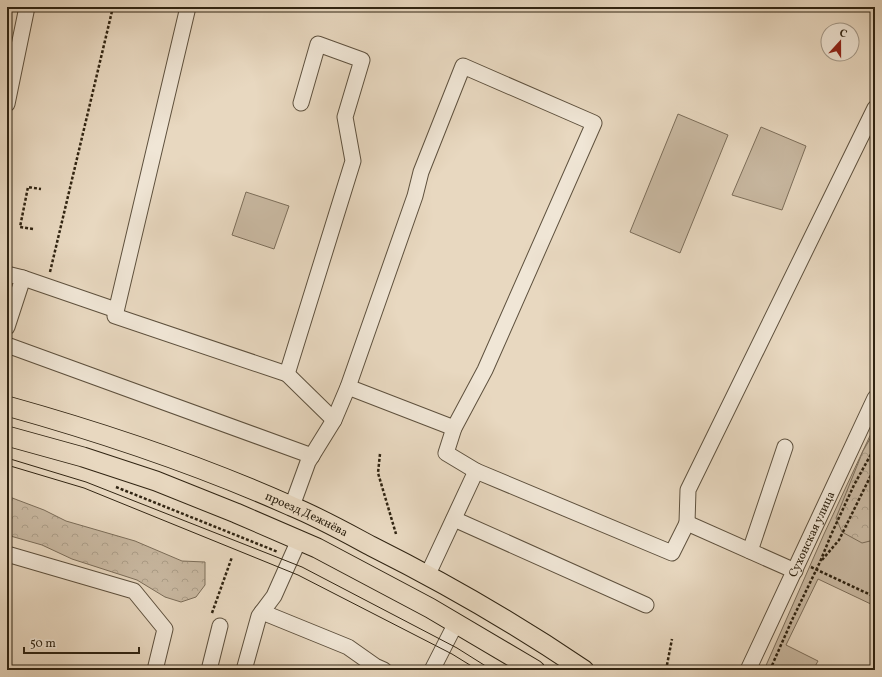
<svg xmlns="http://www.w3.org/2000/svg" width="882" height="677" viewBox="0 0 882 677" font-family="Vollkorn,serif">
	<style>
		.green { fill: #c9b9a2; stroke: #7c6e5a }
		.forest { fill: url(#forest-crowns); stroke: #7c6e5a }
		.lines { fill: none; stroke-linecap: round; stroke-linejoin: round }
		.minor-casing { stroke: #5e513e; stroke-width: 17 }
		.major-casing { stroke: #302412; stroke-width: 21 }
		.path { stroke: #302412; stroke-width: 2.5; stroke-dasharray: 3 2; stroke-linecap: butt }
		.minor { stroke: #f0e6d6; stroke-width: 15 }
		.major { stroke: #e8d8c0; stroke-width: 19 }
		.tram { stroke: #302412; stroke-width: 1 }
		.labels { text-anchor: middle; stroke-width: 3; stroke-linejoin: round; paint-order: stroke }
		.street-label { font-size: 12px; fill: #302412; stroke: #f0e6d6 }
	</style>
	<defs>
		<pattern id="forest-crowns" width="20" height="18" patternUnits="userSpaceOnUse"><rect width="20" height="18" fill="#c9b9a2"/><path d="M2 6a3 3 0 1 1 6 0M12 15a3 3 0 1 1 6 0" fill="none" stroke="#ad9f8a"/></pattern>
	</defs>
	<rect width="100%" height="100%" fill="#e8d8c0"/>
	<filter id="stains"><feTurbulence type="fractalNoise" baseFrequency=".005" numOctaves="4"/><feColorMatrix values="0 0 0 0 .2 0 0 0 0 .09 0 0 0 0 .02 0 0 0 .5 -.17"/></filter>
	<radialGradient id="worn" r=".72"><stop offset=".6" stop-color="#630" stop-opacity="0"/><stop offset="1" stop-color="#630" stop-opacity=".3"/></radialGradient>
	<path class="green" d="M 678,114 L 728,135 L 680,253 L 630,232 Z
		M 761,127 L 806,146 L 782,210 L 732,195 Z
		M 246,192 L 289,206 L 274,249 L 232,235 Z
		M 875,425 L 875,606 L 818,579 L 786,645 L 818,661 L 813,670 L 764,670 L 824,534 Z"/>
	<path class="forest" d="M 875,430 L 875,537 L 870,541 L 862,543 L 842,532 L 836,518 L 863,451 Z
		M 7,496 L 44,510 L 66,521 L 135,541 L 182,561 L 205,562 L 205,585 L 196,597 L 181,602 L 165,597 L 137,580 L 72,559 L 42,545 L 7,535 Z"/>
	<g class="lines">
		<defs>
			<g id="minor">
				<path d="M 188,7 L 115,316 L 287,374 L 334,420"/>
				<path d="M 7,104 L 27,7"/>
				<path d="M 7,274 L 23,278 L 7,327"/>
				<path d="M 23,278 L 116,310"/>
				<path d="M 7,345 L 312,456"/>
				<path d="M 287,374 L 353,161 L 345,117 L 362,60 L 318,44 L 301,103"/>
				<path d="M 348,387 L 454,428"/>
				<path d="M 476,471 L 672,553 L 687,523 L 795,571"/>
				<path d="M 292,506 L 308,462 L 334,420 L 348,387 L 415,196 L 421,172 L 463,66 L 594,123 L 485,370 L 454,428 L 446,453 L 476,471 L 428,574"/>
				<path d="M 454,519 L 646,605"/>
				<path d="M 687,523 L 688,490 L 875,108"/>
				<path d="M 750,551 L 785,447"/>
				<path d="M 7,554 L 134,591 L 165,629 L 155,670"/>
				<path d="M 262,612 L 348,647 L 375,666 L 384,670"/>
				<path d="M 209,670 L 220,626"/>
				<path d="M 244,670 L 259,616 L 274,596 L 299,540"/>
				<path d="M 432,670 L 456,623"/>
				<path id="s1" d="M 748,670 L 875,398"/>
			</g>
			<g id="major">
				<path id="s2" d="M 7,406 C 104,433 199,465 291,506 C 318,517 345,532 371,546 C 445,583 516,624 584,670"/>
				<path d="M 7,436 L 83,457 L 156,481 L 236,513 L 317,548 L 430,608 L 535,670"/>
			</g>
		</defs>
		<use href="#minor" class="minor-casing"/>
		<use href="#major" class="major-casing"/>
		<path class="path" d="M 33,229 L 20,227 L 28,187 L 41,189
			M 50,272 L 113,7
			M 380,454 L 378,473 L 396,534
			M 116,487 L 278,552
			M 822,560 L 839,540 L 875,467
			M 811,567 L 875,597
			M 212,613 L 232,557
			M 666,670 L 672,639
			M 770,670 L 792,620 L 820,562 L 831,535 L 854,485 L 875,447"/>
		<use href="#minor" class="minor"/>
		<use href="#major" class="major"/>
		<path class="tram" d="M 7,458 L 86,482 L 302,567 L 457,648 L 492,670
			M 7,465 L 84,488 L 298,575 L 452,654 L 478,670"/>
	</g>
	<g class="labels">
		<g class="street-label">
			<text dy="4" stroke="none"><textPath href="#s2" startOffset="319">проезд Дежнёва</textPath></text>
			<text dy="4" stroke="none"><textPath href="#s1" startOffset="150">Сухонская улица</textPath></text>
		</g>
	</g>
	<rect width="882" height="677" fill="none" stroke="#e8d8c0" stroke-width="24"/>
	<rect x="8" y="8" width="866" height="661" fill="none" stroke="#302412" stroke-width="2"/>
	<rect x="12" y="12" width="858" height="653" fill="none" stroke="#302412"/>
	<g transform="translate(840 42) rotate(21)"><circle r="19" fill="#f0e6d6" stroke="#a39888"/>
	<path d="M0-3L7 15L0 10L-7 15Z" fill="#8f2418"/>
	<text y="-6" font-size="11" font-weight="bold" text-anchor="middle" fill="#302412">С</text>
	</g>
	<path d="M24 647v6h115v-6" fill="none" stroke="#302412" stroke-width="2"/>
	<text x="30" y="647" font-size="12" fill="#302412" stroke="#f0e6d6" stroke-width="3" paint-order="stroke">50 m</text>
	<rect width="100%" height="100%" filter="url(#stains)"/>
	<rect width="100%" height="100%" fill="url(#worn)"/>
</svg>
